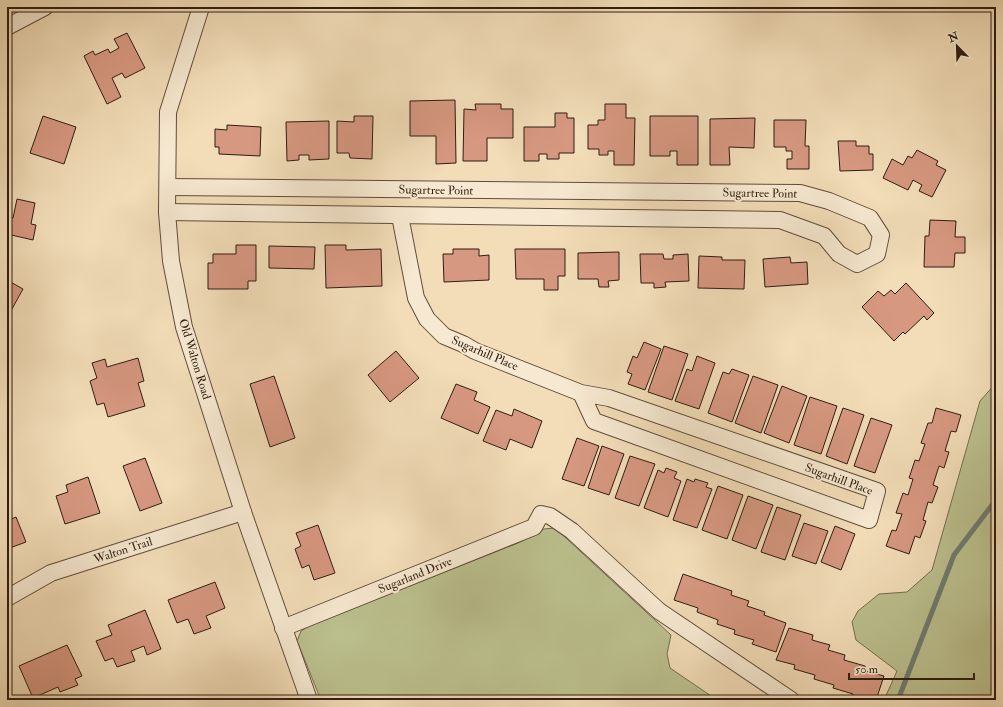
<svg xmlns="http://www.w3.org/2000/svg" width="1003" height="707" font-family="'IM FELL Double Pica',serif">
	<rect width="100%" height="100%" fill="#f2ddb8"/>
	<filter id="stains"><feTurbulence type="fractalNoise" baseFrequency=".005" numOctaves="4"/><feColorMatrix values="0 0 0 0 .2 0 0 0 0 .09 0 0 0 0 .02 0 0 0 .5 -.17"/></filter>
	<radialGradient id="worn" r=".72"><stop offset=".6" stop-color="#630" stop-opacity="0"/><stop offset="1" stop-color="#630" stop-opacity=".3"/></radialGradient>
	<g fill="#bbc08e" stroke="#756e50">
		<polygon points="996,383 996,700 884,700 897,671 856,640 852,622 858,611 879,594 907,592 932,570 980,401"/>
		<polygon points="555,528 671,635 667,654 670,668 717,700 321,700 297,641 301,631 309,626 518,543 544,529"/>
	</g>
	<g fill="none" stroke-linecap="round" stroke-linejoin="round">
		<polyline stroke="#707c72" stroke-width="5" points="898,700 954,555 992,505 996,504"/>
	</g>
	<g fill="#d79881" stroke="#2f1d11">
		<polygon points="127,33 145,68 125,78 122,73 112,78 121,97 107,104 84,56 93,51 95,55 108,49 110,53 119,48 114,39"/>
		<polygon points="455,100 456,163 436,164 436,136 410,136 410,101"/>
		<polygon points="475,104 501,104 501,109 513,109 513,138 487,138 487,161 463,161 464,109 476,110"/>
		<polygon points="605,104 626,104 626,118 635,118 634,165 614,165 614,151 608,151 608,155 599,155 599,149 588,149 588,125 598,125 598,120 605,120"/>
		<polygon points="555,113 567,113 567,118 574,118 574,153 559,153 559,159 547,159 547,154 539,154 539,161 524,161 524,127 555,127"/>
		<polygon points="43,116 76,127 64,164 30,153"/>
		<polygon points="354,116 373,116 372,159 350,158 349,153 337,153 337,121 354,122"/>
		<polygon points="650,116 698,116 698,165 677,165 677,151 670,151 670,156 650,156"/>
		<polygon points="755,118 754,148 729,147 730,165 710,165 710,119"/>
		<polygon points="774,120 806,120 805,146 809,146 809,169 787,169 787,159 792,159 792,151 786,151 786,147 774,147"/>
		<polygon points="329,121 329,159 309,160 309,155 299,155 299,160 287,161 286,122"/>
		<polygon points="227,125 261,127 260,156 219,154 219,147 215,147 215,129 227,130"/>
		<polygon points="838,141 856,141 856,146 869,146 869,154 873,154 873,170 840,171"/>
		<polygon points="917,150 938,161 936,165 946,170 932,197 919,191 922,185 913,180 908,190 883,178 892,159 903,165 908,156 912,158"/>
		<polygon points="17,199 35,203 31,224 36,225 33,240 7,234 10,217 13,218"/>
		<polygon points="930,220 956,221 955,237 965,237 965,253 955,253 954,267 924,267 925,236 929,236"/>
		<polygon points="236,245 256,245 256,281 248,281 248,289 208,289 208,263 213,263 213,254 236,254"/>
		<polygon points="325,245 346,245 346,250 381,249 382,286 326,288"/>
		<polygon points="269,246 315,247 314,269 269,268"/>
		<polygon points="453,249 479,249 479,256 489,255 489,280 444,282 443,254 453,254"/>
		<polygon points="515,249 565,249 565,276 558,276 558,290 544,290 544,279 516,279"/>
		<polygon points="619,252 619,280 608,281 609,287 599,287 598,279 578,279 578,253"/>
		<polygon points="640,254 663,254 664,259 673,259 673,255 688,254 689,281 665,282 666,287 654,288 654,283 641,283"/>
		<polygon points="699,256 722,257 722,260 745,260 744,289 698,288"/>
		<polygon points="790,257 791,263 807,262 808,284 765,287 763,259"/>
		<polygon points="7,280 23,289 7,318"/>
		<polygon points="906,283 934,313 927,320 924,316 905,334 903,332 894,341 862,307 878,291 884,296 891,290 895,294"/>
		<polygon points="644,342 661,349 645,390 628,384 632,374 627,372 633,356 637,358"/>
		<polygon points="664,346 688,354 672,400 648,392"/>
		<polygon points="396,351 419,378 390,402 368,375"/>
		<polygon points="697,356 715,363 699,409 675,401 687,369 692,371"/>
		<polygon points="138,358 144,381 138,383 145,406 108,417 104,403 97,405 90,381 97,378 92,363 105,359 107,367"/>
		<polygon points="732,369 749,375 732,422 708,413 723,372 729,374"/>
		<polygon points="274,376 295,438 270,447 250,384"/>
		<polygon points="753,376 778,385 761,433 735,423"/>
		<polygon points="456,384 477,392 474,400 490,407 478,434 441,418"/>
		<polygon points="782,386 807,396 789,443 764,433"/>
		<polygon points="810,397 837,406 821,454 794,445"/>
		<polygon points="843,408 864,415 847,464 826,456"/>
		<polygon points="936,408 961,415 956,432 951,431 945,451 949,452 944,468 939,466 933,485 938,487 932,503 928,502 923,520 926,521 920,538 915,536 909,554 886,546 892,530 896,531 902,514 896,513 903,493 908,495 913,479 909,478 915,460 919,461 925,444 921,443 928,423 932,423"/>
		<polygon points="514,409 542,421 532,448 510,439 506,450 483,441 496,410 512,416"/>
		<polygon points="871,418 892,425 875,473 854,466"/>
		<polygon points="577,438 599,446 584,486 562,479"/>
		<polygon points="602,446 624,454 609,495 588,488"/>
		<polygon points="630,456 655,464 639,506 615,498"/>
		<polygon points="145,458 162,503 140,511 123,466"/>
		<polygon points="666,468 677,472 674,478 681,481 668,517 644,508 658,470 664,473"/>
		<polygon points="88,477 100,513 65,524 56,496 68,492 66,485"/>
		<polygon points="687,479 694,482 695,479 708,483 706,487 712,489 697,528 673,520"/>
		<polygon points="718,486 743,495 727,539 702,530"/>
		<polygon points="748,496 773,505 756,549 732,540"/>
		<polygon points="777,507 801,515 785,560 761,552"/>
		<polygon points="16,517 26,542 7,549 7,521"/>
		<polygon points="804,523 828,531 816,564 792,556"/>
		<polygon points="318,525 335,573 314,580 309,565 302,568 295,549 301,546 296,533"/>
		<polygon points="835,526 855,534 841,570 821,562"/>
		<polygon points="683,574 732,591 731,595 749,601 747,606 765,612 764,615 786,623 776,652 752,644 754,640 734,634 735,630 717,624 718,620 697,612 698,608 674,600"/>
		<polygon points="215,582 225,608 206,616 211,628 194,634 188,619 177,623 168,600"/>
		<polygon points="145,610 161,649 147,655 144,646 131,651 135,661 117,667 113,658 105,661 96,641 112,635 108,625"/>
		<polygon points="789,628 813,635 812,640 830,645 828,650 845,655 844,660 865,666 865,671 884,676 876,700 856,700 851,699 853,694 833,688 834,685 814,679 815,675 794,669 795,665 776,660"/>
		<polygon points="67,645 82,676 75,679 78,685 60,692 58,687 33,698 19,666"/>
	</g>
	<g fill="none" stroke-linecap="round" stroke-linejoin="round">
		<g stroke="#604d3b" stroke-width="18">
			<g id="minor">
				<polyline points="201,7 168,112 167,212 171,261 184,327 243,512 309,700"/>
				<polyline points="7,27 45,7"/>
				<polyline points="167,212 780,220 824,236 839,254 857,264 877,254 881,235 870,218 829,201 800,193 168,187"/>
				<polyline points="400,216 416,298 427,319 444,336 463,344 475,351 581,393 609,398 877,491 869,520 594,421 581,393"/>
				<polyline points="7,598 51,573 243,512"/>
				<polyline points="283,628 534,527 541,514 550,516 572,531 659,611 791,700"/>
			</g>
		</g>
		<use href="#minor" stroke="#f7e9d1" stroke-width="16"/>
	</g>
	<g text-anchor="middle" stroke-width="4" stroke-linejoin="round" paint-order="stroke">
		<g font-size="12" fill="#2f1d11" stroke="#f7e9d1">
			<text transform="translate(436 190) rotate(1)" y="4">Sugartree Point</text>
			<text transform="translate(760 193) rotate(1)" y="4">Sugartree Point</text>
			<text transform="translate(485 353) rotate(23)" y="4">Sugarhill Place</text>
			<text transform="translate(195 359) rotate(73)" y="4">Old Walton Road</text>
			<text transform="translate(839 479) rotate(20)" y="4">Sugarhill Place</text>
			<text transform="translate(123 550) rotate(-18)" y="4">Walton Trail</text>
			<text transform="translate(415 575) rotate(-22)" y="4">Sugarland Drive</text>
		</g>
	</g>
	<rect width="1003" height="707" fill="none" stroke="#f2ddb8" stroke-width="24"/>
	<rect x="8" y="8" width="987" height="691" fill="none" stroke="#2f1d11" stroke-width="2"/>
	<rect x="12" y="12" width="979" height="683" fill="none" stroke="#2f1d11"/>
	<g transform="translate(957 46) rotate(337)" stroke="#f7e9d1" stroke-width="3" paint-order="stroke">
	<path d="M0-3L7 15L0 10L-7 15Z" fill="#2f1d11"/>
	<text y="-6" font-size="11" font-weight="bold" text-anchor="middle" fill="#2f1d11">N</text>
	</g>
	<path d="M849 673v6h125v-6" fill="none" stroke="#2f1d11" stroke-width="2"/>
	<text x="855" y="673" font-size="12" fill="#2f1d11" stroke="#f7e9d1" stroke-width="3" paint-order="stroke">50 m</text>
	<rect width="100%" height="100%" filter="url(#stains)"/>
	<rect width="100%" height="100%" fill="url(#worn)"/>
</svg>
